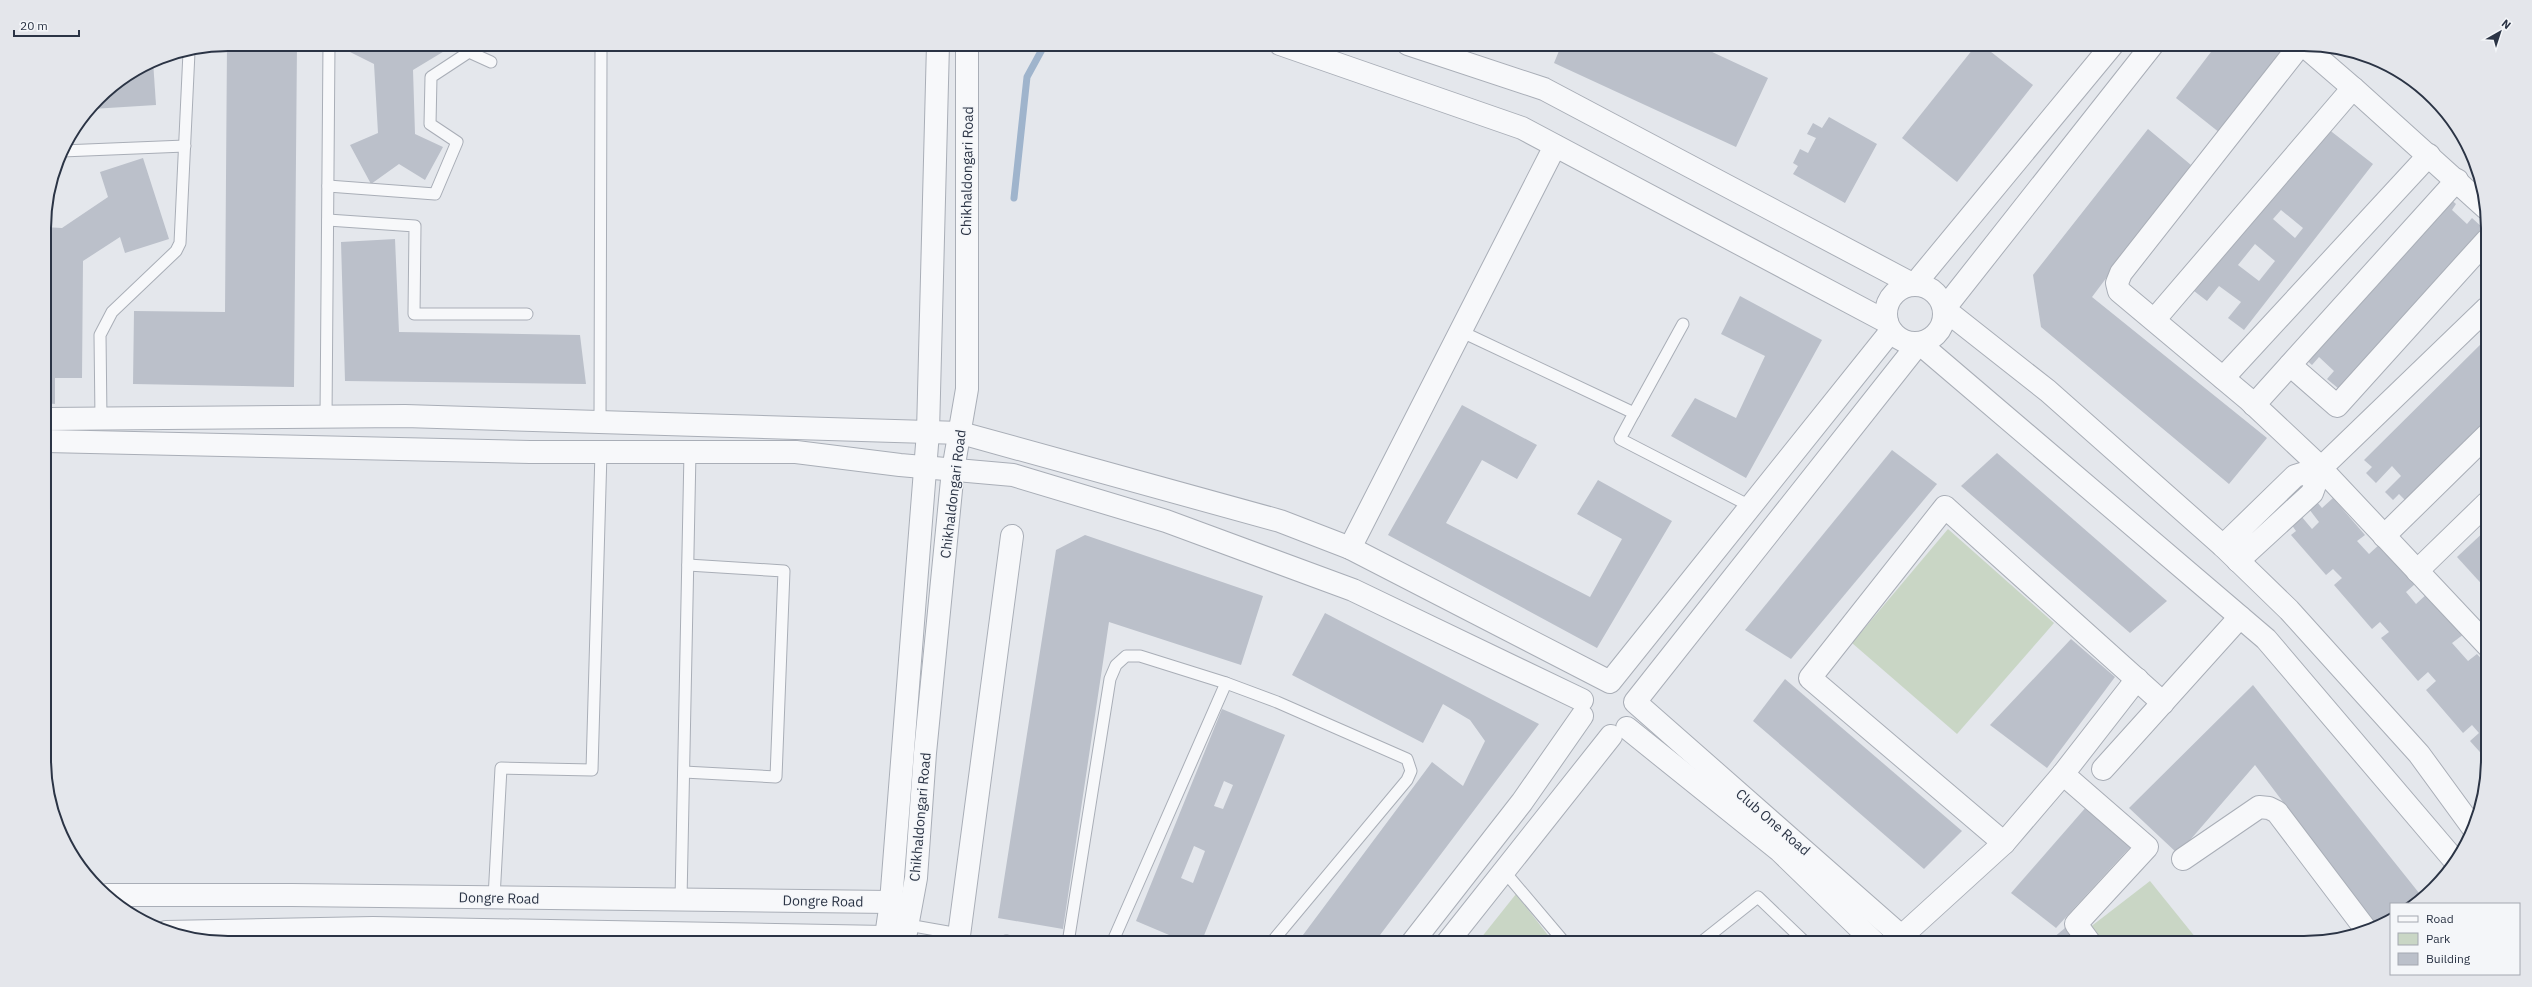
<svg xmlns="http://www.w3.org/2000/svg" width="2532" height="987" font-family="'IBM Plex Sans',sans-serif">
	<rect width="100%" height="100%" fill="#e4e7ec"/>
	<g fill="#c9d6c5">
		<polygon points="1948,529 2054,623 1957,734 1852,643"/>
		<polygon points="2150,881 2200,943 2100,943 2089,928"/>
		<polygon points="1516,894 1554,943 1477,943"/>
	</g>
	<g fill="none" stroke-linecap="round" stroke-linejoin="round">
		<polyline stroke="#9fb4cc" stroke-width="7" points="1014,198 1027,77 1045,44"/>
	</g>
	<g fill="#bbc0ca" fill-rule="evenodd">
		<polygon points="227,44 297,44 294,387 133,384 134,311 225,312"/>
		<polygon points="351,44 456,44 413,70 415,134 443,147 425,180 399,164 371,184 350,145 378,133 374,64 348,51"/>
		<polygon points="489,44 503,44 497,52"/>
		<polygon points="1579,44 1695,44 1768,78 1736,147 1554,63 1561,46 1575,52"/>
		<polygon points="1977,44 1981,44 2033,85 1957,182 1902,138"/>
		<polygon points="2217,44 2290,44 2220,133 2176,98"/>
		<polygon points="153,61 156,105 92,109 107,90"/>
		<polygon points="1829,117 1877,144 1845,203 1793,174 1798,166 1793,163 1800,149 1808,153 1816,138 1807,134 1813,123 1822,128"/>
		<path d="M2323,125L2373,164L2244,330L2228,318L2241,302L2219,286L2207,301L2194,291ZM2281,210L2303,228L2295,238L2273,219ZM2255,244L2275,261L2259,281L2238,265Z"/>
		<polygon points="2148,129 2191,165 2092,297 2267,438 2229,484 2041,327 2033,275"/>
		<polygon points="143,158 169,239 125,253 120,237 83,261 82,378 55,378 55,404 45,403 44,227 62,228 108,197 100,172"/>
		<polygon points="2447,196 2456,204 2452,210 2467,224 2472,218 2483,228 2339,389 2327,379 2334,371 2319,357 2312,365 2303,357"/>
		<polygon points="395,239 399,332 580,335 586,384 345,381 341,242"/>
		<polygon points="1740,296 1822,340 1746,478 1671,436 1695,398 1736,418 1765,356 1721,334"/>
		<polygon points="2487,338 2487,421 2406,501 2399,494 2393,500 2385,492 2401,476 2392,466 2376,483 2366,473 2372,467 2364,460"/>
		<polygon points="1462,405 1537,445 1517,479 1482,460 1446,523 1590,597 1622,539 1577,514 1598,480 1672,521 1597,648 1388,535"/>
		<polygon points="1892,450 1937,484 1791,659 1745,630"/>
		<polygon points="1997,453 2167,601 2130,633 1961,486"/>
		<polygon points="2333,498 2365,535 2357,541 2369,554 2380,544 2415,584 2406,592 2416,604 2428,593 2464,634 2452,643 2468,661 2477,654 2488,666 2488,761 2470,741 2479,733 2472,725 2463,733 2426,690 2436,681 2428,672 2418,681 2381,638 2389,632 2380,622 2372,629 2334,585 2342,578 2333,569 2326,575 2291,535 2296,531 2291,524 2301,516 2312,529 2319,522 2309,509 2317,502 2322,508"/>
		<polygon points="2487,529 2488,591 2457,557"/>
		<polygon points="1085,535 1263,596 1241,665 1109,622 1063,929 998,918 1056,550"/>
		<polygon points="1325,613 1539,724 1374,943 1297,943 1432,762 1463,786 1485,741 1470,720 1443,704 1423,743 1292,675"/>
		<polygon points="2071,639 2115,677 2047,768 1990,725"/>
		<polygon points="1785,679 1962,831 1924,869 1753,721"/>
		<polygon points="2253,685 2423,898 2417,904 2391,904 2391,918 2377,926 2255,765 2178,854 2129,808"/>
		<path d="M1222,709L1285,735L1201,943H1188L1136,921ZM1224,781L1233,785L1223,809L1214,806ZM1194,846L1205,851L1193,883L1181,878Z"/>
		<polygon points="2087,806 2134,843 2056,928 2011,893"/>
		<polygon points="2065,928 2076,943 2047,943"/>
	</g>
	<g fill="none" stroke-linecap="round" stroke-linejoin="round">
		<g stroke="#a9aeb7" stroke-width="13">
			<g id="service">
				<polyline points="62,151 185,146"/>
				<polyline points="328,186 435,194 457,142 430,124 431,77 469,52 491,62"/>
				<polyline points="328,220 415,226 414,314 527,314"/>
				<polyline points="1460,331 1634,413 1620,439 1750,506"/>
				<polyline points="1634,413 1683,324"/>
				<polyline points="326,417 329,44"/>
				<polyline points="101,419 100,335 112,312 176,251 180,243 189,52"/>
				<polyline points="600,422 601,51"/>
				<polyline points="684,772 776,777 784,571 688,565"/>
				<polyline points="1504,871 1565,943"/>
				<polyline points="494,898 501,768 592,770 601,452"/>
				<polyline points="681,900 690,452"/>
				<polyline points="908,925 959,934"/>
				<polyline points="1006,941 1017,943"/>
				<polyline points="419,943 419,929"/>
				<polyline points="1068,943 1110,679 1116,665 1126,656 1140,656 1226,683 1277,702 1407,759 1411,771 1407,780 1271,943"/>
				<polyline points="1112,943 1226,683"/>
				<polyline points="1700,943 1758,897 1806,943"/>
			</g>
		</g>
		<g stroke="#a9aeb7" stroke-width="24">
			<g id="minor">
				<polyline points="2301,44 2121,273 2117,283 2119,291 2248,399 2314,461 2488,646"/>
				<polyline points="2302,44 2353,88"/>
				<polyline points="2155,319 2353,88 2486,208"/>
				<polyline points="2290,365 2457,180"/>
				<polyline points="2223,378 2429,155"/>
				<polyline points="2254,405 2290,365 2337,406 2486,241"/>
				<polyline points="2321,468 2487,308"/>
				<polyline points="2384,536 2487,435"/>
				<polyline points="2223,546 2295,476 2321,468 2312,493 2238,561"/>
				<polyline points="1350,548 1555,146"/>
				<polyline points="2417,571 2487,503"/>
				<polyline points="2103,769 2240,617"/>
				<polyline points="2063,774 2147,847 2076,924 2090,943"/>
				<polyline points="2004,843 1810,678 1945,507 2163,703"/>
				<polyline points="2183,859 2259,807 2269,808 2277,812 2367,931"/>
				<polyline points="1903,935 2004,843 2063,774 2137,679"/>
				<polyline points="958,943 1012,536"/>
			</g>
		</g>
		<g stroke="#a9aeb7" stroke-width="24">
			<g id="tertiary">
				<polyline points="1280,44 1522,128 1887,322"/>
				<polyline points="1408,44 1544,89 1914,285 2113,44"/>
				<polyline points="2153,44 1944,309 2048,391 2223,546 2289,610 2419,754 2473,828"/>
				<circle cx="1915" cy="314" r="29"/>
				<polyline points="45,419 405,416 961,433 1280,521 1350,548 1610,682 1891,331"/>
				<polyline points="46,441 530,452 796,452 900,465 1013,475 1166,521 1353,590 1582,700"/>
				<polyline points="1627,728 1780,851 1875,943"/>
				<polyline points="107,895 292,895 891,902"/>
				<polyline points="166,932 373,928 886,937"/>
				<polyline points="885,943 891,902 928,432 938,44"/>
				<polyline points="904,943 916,878 925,753 953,470 967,389 967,44"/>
				<polyline points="1412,943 1522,802 1582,716"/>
				<polyline points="1447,943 1611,736"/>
				<polyline points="1909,943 1635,702 1919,343 2266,639 2455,861"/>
			</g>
		</g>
		<use href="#service" stroke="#f7f8fa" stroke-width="11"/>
		<use href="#minor" stroke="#f7f8fa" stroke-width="22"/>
		<use href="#tertiary" stroke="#f7f8fa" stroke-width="22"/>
	</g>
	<g text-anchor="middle" stroke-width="3" stroke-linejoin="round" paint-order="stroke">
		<g font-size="14" fill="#2b3445" stroke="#f4f6f9">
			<text transform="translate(967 171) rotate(-89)" y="5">Chikhaldongari Road</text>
			<text transform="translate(953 494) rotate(-83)" y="5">Chikhaldongari Road</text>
			<text transform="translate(920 817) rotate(-85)" y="5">Chikhaldongari Road</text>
			<text transform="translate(1773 822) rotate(41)" y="5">Club One Road</text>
			<text transform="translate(499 898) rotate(1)" y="5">Dongre Road</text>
			<text transform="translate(823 901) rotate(1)" y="5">Dongre Road</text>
		</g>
	</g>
	<path d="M0 0H2532V987H0ZM228 51H2304A177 177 0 0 1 2481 228V759A177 177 0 0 1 2304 936H228A177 177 0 0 1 51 759V228A177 177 0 0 1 228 51Z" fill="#e4e6eb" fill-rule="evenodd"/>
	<path fill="none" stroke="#2b3445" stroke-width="2" d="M228 51H2304A177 177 0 0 1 2481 228V759A177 177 0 0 1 2304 936H228A177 177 0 0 1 51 759V228A177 177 0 0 1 228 51Z"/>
	<rect x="2390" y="903" width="130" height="72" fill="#f4f6f9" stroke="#a4a8b1"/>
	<rect x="2398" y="916" width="20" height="6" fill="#f7f8fa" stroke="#a4a8b1"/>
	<text x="2426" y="923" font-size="12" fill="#2b3445">Road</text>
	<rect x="2398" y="933" width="20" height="12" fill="#c9d6c5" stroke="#a4a8b1"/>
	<text x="2426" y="943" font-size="12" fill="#2b3445">Park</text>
	<rect x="2398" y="953" width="20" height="12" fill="#bbc0ca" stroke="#a4a8b1"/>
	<text x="2426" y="963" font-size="12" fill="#2b3445">Building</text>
	<g transform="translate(2500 32) rotate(39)" stroke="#f4f6f9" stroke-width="3" paint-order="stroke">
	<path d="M0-3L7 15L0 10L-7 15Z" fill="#2b3445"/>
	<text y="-6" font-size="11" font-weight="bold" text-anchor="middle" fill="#2b3445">N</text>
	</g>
	<path d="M14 30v6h65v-6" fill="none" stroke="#2b3445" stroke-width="2"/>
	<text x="20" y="30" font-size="12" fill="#2b3445" stroke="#f4f6f9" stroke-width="3" paint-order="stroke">20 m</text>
</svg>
